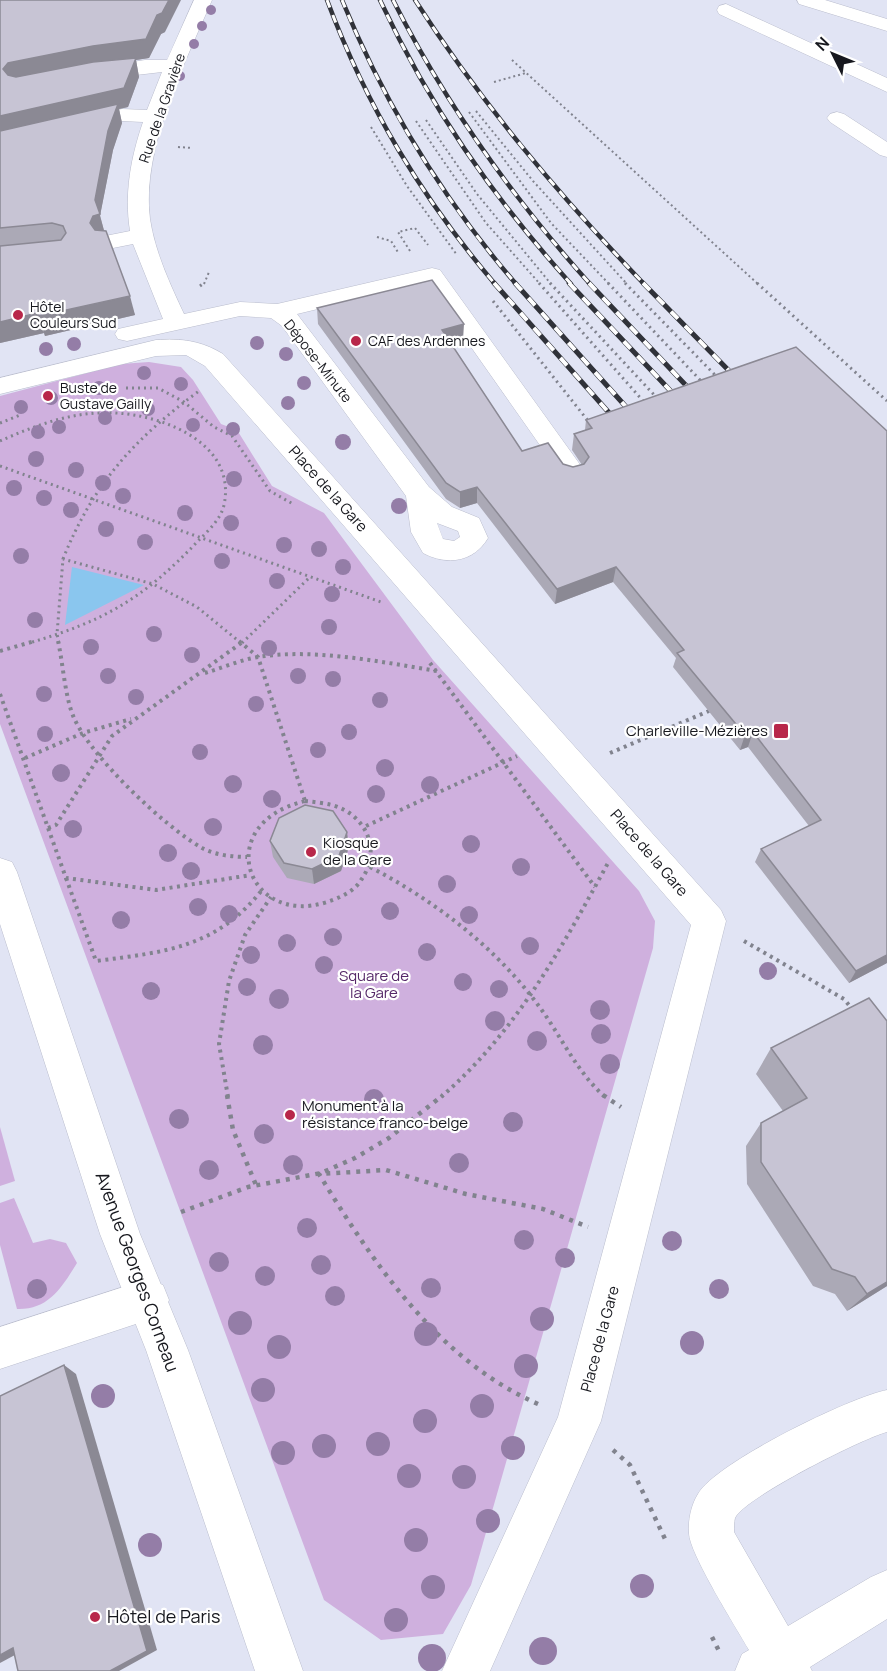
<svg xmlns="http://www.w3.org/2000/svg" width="887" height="1671" font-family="Manrope,sans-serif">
	<rect width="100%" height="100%" fill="#e1e4f4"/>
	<g fill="#cfb0de">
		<polygon points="149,362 181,367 193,380 221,424 237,430 272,486 324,513 433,660 639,891 655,921 653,948 471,1585 443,1634 381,1640 324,1600 0,724 0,396 121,364"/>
		<polygon points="0,1127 15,1181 0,1186"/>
		<path d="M14,1198L33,1243L50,1239L66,1243L77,1263C62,1287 49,1310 17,1309L0,1245V1203Z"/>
	</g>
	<polygon fill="#8ac6ee" points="72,567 144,585 65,625"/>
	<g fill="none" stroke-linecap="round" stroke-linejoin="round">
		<g stroke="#babdcd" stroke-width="1">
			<g id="minor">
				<path d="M194,0H212C185,63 141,149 150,219C155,252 170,284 184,314L240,302L277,304L432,268L440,270L581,466L585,472L581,478L572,481L563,478L426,283L297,314L429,487L452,507L479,518L488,538C474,562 447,566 423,553L411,532L406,496L282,326L271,318L240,316L127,341L118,339L115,334L118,329L163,319L133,244L108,249L100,247L97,242L100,237L130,231C124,193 131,157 143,122L122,121L0,149V137L122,109L147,110L162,72L93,80L86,78L83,74L86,70L93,68L145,60H167ZM437,523L458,531L460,537L454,541L443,539Z"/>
				<polygon points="797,0 825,0 887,19 887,31 799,4"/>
				<polygon points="726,4 887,78 887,92 719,14 717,10 719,6"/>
				<polygon points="837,112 844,114 887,142 887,157 880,155 830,122 827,118 830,114"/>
				<path d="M156,340C181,338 202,341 223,354L721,910L726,921L601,1421L490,1671H442L558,1417L691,925L205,366L186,355L156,356L0,394V378Z"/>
				<polygon points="148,1279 163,1285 169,1300 163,1315 0,1369 0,1327"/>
				<path d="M887,1390V1432C863,1438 744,1498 735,1518C734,1522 734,1528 734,1532L788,1626L871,1577L887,1570V1619L810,1667L812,1671H735L742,1654L749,1650C737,1629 689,1553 689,1533C688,1521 691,1505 698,1494C715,1463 850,1397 887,1390Z"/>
			</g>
		</g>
		<g stroke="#babdcd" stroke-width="1">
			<polygon id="major" points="0,858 12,862 17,872 140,1234 188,1350 303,1671 255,1671 146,1350 100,1234 0,924"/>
		</g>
		<g stroke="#81838e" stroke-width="2" stroke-dasharray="2 3" stroke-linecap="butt">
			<polyline points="512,60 758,284"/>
			<polyline points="494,82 526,73"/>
			<polyline points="476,111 533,181 627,284"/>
			<polyline points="469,112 551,223 609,284"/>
			<polyline points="426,120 477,194 551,284"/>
			<polyline points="416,121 486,223 540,284"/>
			<polyline points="371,127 407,186 457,255"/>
			<polyline points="178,147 192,148"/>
			<polyline points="377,237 391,241 399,254"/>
			<polyline points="410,251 398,232 415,228 428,245"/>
			<polyline points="204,284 209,272"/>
		</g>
		<g stroke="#81838e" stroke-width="3" stroke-dasharray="2 4" stroke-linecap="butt">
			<polyline points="539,283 644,402"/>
			<polyline points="550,283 657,398"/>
			<polyline points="608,283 702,382"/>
			<polyline points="625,283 717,377"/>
			<polyline points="757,283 887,401"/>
			<polyline points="200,286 204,283"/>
			<polyline points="493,301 589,422"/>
			<polyline points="126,388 158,388 184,402 214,427 232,436 270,491 293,504"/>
			<polyline points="0,423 20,415"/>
			<path d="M0,441C32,427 65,414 100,413C152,410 238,439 224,505C221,519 208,531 198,541C144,598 105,621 29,643"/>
			<polyline points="0,466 381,602"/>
			<path d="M63,559C93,484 134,439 199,391"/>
			<polyline points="59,643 57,634 63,559 153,584 197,607 241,643"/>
			<polyline points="242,643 310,577"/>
		</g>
		<g stroke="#81838e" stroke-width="4" stroke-dasharray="3 4.5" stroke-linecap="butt">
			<path d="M58,641C63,663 65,698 74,718C91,757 165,827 202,848C215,855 233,857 247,857"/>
			<polyline points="239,641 258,657 305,801"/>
			<polyline points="0,651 35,641"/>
			<polyline points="430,663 595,887"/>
			<path d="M205,673C222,668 240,660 258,657C315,648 381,662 437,671"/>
			<polyline points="0,694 66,878 156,890 251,875"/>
			<polyline points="610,753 709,711"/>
			<polyline points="25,758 83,733 131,719"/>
			<path d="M305,801C314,802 324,803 332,805C367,815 382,851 361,880C354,892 339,898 327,902C247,928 210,824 305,801Z"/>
			<polyline points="366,826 517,756"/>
			<polyline points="48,828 56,825 112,736 244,641"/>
			<path d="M370,867C435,901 497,948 541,1009C562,1038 577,1072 605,1097"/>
			<path d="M66,878L96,961C165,952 216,948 262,890"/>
			<polyline points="744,941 844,999 853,1010"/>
			<polyline points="228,1097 219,1044 229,981 245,935 271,897"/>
			<path d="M441,1097C516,1032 561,949 608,863"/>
		</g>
		<g stroke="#81838e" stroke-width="4.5" stroke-dasharray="4 6" stroke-linecap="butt">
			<polyline points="227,1095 233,1130 256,1185"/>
			<polyline points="603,1095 621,1107"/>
			<polyline points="181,1212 248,1187 321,1173 355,1158 389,1138 443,1095"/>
			<path d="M538,1404C438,1360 374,1264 319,1174L386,1170L466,1194L543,1209L588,1227"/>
			<polyline points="613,1450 630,1465 666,1541"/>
			<polyline points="712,1637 719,1651"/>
		</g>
		<use href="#minor" fill="#fff" fill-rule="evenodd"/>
		<use href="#major" fill="#fff" fill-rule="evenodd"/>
		<g stroke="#303239" stroke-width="4.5">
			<g id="rail-far1">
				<path d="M327,0C367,107 421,197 495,284"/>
				<path d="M342,0C385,105 442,198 516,284"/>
				<path d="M380,0C430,107 492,196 571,284"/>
				<path d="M393,0C446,105 512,197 590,284"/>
				<path d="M415,0C482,104 559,195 644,284"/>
			</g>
		</g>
		<g stroke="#303239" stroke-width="5">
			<g id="rail">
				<polyline points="494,283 619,424"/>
				<polyline points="515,283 636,418"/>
				<polyline points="569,283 681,402"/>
				<polyline points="589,283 696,396"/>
				<polyline points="643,283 739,381"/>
			</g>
		</g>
		<use href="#rail-far1" stroke="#fff" stroke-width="3" stroke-dasharray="8" stroke-linecap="butt"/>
		<use href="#rail" stroke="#fff" stroke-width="4" stroke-dasharray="10" stroke-linecap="butt"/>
	</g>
	<g fill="#947da7">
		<circle cx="211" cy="10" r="5"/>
		<circle cx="202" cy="26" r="5"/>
		<circle cx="194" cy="44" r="5"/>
		<circle cx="180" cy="76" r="5"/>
		<circle cx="257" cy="343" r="7"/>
		<circle cx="74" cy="344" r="7"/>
		<circle cx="46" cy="349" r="7"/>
		<circle cx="286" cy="354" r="7"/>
		<circle cx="144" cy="373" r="7"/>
		<circle cx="304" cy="383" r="7"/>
		<circle cx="181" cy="384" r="7"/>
		<circle cx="99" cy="388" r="7"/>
		<circle cx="51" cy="398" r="7"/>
		<circle cx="288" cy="403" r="7"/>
		<circle cx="21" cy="407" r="7"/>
		<circle cx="148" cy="409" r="7"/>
		<circle cx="105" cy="418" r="7"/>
		<circle cx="193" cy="425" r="7"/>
		<circle cx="59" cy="427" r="7"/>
		<circle cx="233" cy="429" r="7"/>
		<circle cx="38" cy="432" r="7"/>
		<circle cx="343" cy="442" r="8"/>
		<circle cx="36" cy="459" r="8"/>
		<circle cx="76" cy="470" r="8"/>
		<circle cx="234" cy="479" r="8"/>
		<circle cx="103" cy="483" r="8"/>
		<circle cx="14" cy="488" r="8"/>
		<circle cx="123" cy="496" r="8"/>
		<circle cx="44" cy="498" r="8"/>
		<circle cx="399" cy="506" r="8"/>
		<circle cx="71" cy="510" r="8"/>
		<circle cx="185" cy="513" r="8"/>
		<circle cx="231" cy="523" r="8"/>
		<circle cx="106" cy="529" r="8"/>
		<circle cx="145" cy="542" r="8"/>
		<circle cx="284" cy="545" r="8"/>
		<circle cx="319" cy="549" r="8"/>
		<circle cx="21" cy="556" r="8"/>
		<circle cx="222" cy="561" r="8"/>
		<circle cx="343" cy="567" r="8"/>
		<circle cx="277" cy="581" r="8"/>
		<circle cx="332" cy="594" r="8"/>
		<circle cx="35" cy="620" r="8"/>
		<circle cx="329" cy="627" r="8"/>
		<circle cx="154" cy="634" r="8"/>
		<circle cx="91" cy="647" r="8"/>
		<circle cx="269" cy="648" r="8"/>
		<circle cx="192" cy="655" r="8"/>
		<circle cx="108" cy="676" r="8"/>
		<circle cx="298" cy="676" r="8"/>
		<circle cx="333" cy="679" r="8"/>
		<circle cx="44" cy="694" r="8"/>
		<circle cx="136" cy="697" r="8"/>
		<circle cx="380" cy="700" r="8"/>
		<circle cx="256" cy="704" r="8"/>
		<circle cx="349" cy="732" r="8"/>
		<circle cx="45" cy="734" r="8"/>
		<circle cx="318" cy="750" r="8"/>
		<circle cx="200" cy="752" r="8"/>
		<circle cx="385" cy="768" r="9"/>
		<circle cx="61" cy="773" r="9"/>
		<circle cx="233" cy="784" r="9"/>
		<circle cx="430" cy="785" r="9"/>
		<circle cx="376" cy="794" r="9"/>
		<circle cx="272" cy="799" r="9"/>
		<circle cx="213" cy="827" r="9"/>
		<circle cx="73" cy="829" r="9"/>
		<circle cx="471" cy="844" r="9"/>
		<circle cx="168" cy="853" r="9"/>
		<circle cx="521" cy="867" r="9"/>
		<circle cx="191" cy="871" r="9"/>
		<circle cx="447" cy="884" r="9"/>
		<circle cx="198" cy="907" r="9"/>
		<circle cx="390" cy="911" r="9"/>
		<circle cx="229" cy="914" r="9"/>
		<circle cx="469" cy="915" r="9"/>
		<circle cx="121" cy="920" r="9"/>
		<circle cx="333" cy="937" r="9"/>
		<circle cx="287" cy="943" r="9"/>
		<circle cx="530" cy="946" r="9"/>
		<circle cx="427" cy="952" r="9"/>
		<circle cx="251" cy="955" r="9"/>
		<circle cx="324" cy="965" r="9"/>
		<circle cx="768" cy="971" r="9"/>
		<circle cx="463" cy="982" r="9"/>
		<circle cx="247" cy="987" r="9"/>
		<circle cx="499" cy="989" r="9"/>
		<circle cx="151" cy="991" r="9"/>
		<circle cx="279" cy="999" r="10"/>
		<circle cx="600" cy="1010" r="10"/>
		<circle cx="495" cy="1021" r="10"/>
		<circle cx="601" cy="1034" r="10"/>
		<circle cx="537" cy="1041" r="10"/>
		<circle cx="263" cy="1045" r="10"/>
		<circle cx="610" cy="1064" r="10"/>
		<circle cx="374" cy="1099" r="10"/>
		<circle cx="179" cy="1119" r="10"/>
		<circle cx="513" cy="1122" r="10"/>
		<circle cx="264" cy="1134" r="10"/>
		<circle cx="459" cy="1163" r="10"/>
		<circle cx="293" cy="1165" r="10"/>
		<circle cx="209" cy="1170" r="10"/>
		<circle cx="307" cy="1228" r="10"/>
		<circle cx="524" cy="1240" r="10"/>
		<circle cx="672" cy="1241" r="10"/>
		<circle cx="565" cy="1258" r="10"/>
		<circle cx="219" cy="1262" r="10"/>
		<circle cx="321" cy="1265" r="10"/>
		<circle cx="265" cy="1276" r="10"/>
		<circle cx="431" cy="1288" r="10"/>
		<circle cx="37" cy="1289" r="10"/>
		<circle cx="719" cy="1289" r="10"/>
		<circle cx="335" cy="1296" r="10"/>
		<circle cx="542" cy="1319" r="12"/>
		<circle cx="240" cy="1323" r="12"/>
		<circle cx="426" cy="1334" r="12"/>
		<circle cx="692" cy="1343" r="12"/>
		<circle cx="279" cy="1347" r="12"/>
		<circle cx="526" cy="1366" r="12"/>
		<circle cx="263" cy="1390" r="12"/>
		<circle cx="103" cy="1396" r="12"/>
		<circle cx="482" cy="1406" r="12"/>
		<circle cx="425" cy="1421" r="12"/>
		<circle cx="378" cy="1444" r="12"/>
		<circle cx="324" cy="1446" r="12"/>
		<circle cx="513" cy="1448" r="12"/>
		<circle cx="283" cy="1453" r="12"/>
		<circle cx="409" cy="1476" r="12"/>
		<circle cx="464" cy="1477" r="12"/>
		<circle cx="488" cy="1521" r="12"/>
		<circle cx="416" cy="1540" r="12"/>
		<circle cx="150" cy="1545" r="12"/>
		<circle cx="642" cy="1586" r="12"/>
		<circle cx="433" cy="1587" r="12"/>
		<circle cx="396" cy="1620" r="12"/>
		<circle cx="543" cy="1651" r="14"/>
		<circle cx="432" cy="1658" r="14"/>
	</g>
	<g fill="#aba9b6">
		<polygon points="0,0 165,32 161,34 149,58 136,60 139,77 128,107 119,109 122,123 113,150 100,215 104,231 135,315 45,336 44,333 0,343"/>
		<polygon points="317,308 463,340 451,343 522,451 573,467 582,465 572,450 574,434 585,430 586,420 796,347 887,963 849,983 755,862 761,849 809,826 748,747 740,750 673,667 676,658 613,582 555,604 477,503 460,508 446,499 318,324"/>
		<polygon points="270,841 349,847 341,871 314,884 287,878 273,857"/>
		<polygon points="869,998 887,1286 847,1311 835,1294 813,1286 747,1184 746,1146 761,1123 783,1111 756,1074 771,1048"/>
	</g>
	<g fill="#8b8994">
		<polygon points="169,0 181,0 165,32 161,34 149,58 136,60 139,77 128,107 119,109 122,123 113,150 100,216 105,234 98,236 0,136 0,116 14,82 3,69 8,63 157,15"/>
		<polygon points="130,296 135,315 45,336 39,316"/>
		<polygon points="37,313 44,333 0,343 0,322"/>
		<polygon points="464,324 463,340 442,346 442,330"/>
		<polygon points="477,487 477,503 460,508 460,492"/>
		<polygon points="616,567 613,582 555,604 557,589"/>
		<polygon points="753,732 748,747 740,750 745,735"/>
		<polygon points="347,832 349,847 341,871 314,884 312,869"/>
		<polygon points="887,955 887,963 849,983 856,971"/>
		<polygon points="887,1282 887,1286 847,1311 867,1294"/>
		<polygon points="64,1365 76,1374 157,1650 119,1671 110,1671"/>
		<polygon points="13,1648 28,1648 0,1663 0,1655"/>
	</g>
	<g fill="#c7c4d4" stroke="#8b8994" stroke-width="1.5">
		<polygon points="0,0 169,0 162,13 157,15 146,39 93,46 8,63 3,69 8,75 16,77 93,62 136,58 124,88 0,116"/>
		<polygon points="118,104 108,131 95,200 100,214 93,216 90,223 95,230 106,231 130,296 39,316 37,313 0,322 0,246 61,240 66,233 63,226 52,223 0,228 0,131"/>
		<polygon points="432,280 464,324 442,330 522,451 548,443 563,464 573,467 584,464 589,457 574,434 592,428 586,420 796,347 887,431 887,955 856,971 761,849 821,820 753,732 745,735 677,653 684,650 616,567 557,589 477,487 460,492 446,483 317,308"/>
		<polygon points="305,805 333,811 347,832 339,856 312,869 284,863 270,841 279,818"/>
		<polygon points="869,998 887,1021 887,1282 867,1294 855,1277 832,1269 761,1162 761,1123 807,1098 771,1048"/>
		<polygon points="64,1365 147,1651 110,1671 18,1671 13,1648 0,1655 0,1396"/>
	</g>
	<g fill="#b8274a" stroke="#fff" stroke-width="2">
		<circle cx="18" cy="315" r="6"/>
		<circle cx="356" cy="341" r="6"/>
		<circle cx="48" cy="396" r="6"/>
		<rect x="773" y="723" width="16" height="16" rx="3"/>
		<circle cx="311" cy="852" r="6"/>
		<circle cx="290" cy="1115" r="6"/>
		<circle cx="95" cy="1617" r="6"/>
	</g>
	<g text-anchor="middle" stroke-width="4.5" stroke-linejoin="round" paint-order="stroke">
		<g font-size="14" fill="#17181e" stroke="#fff">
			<text transform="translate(162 108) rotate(-71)" y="5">Rue de la Gravière</text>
			<text transform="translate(318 361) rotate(52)" y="5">Dépose-Minute</text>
		</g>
		<g font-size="14" fill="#17181e" stroke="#fff" text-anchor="start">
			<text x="30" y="312">Hôtel<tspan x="30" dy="16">Couleurs Sud</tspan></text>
			<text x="368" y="346">CAF des Ardennes</text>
			<text x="60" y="393">Buste de<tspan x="60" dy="16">Gustave Gailly</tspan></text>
		</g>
		<g font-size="15" fill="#17181e" stroke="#fff">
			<text transform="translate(328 489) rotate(48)" y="5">Place de la Gare</text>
			<text transform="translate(649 853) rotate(49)" y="5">Place de la Gare</text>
			<text transform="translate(600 1339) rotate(-75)" y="5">Place de la Gare</text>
		</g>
		<g font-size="15" fill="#17181e" stroke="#fff" text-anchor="start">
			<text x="768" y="736" text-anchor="end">Charleville-Mézières</text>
			<text x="323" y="848">Kiosque<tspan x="323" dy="17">de la Gare</tspan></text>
			<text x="302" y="1111">Monument à la<tspan x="302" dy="17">résistance franco-belge</tspan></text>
		</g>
		<g font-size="15" fill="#552868" stroke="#fff">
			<text x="374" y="981">Square de<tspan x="374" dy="17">la Gare</tspan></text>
		</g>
		<g font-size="18" fill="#17181e" stroke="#fff">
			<text transform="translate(137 1272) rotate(70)" y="6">Avenue Georges Corneau</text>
		</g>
		<g font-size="18" fill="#17181e" stroke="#fff" text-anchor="start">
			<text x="107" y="1623">Hôtel de Paris</text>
		</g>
	</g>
	<g transform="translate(833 54) rotate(313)" stroke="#ffffff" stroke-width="4.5" paint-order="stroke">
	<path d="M0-4.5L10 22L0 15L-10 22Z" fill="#17181e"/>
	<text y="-9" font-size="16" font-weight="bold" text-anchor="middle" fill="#17181e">N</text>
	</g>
</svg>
